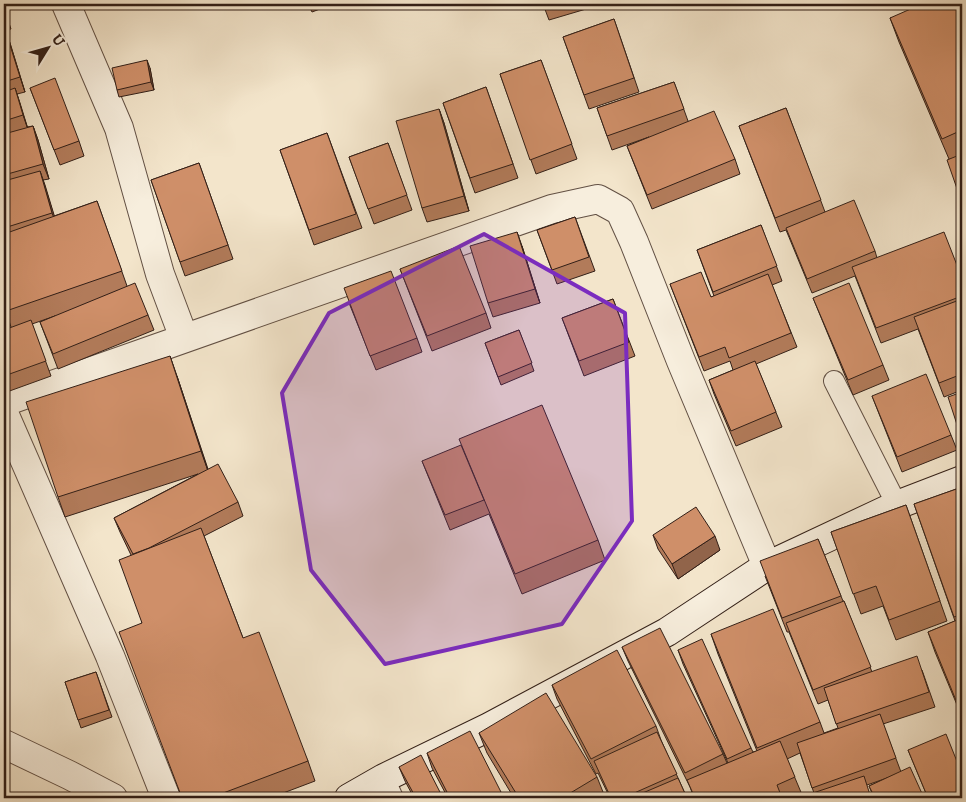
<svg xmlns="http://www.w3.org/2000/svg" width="966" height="802" font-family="'IM FELL DW Pica',serif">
	<rect width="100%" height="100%" fill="#f3e5cb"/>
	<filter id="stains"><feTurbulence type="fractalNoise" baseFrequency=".004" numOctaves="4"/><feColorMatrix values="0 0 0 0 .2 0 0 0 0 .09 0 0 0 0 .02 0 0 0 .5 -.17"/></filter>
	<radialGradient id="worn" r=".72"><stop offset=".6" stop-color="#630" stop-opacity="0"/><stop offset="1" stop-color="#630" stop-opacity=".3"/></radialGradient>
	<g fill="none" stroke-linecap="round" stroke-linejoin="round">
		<g stroke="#625044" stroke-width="22">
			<g id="lane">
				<polyline points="834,381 897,505"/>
				<polyline points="384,778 393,798"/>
			</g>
		</g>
		<g stroke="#625044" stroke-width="30">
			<g id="street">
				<polyline points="66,4 119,128 160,274 184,338"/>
				<polyline points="4,402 552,209 598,199 620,211 634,242 681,361 767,566"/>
				<polyline points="4,413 110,656 166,798"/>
				<polyline points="4,744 69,775 113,798"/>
			</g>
		</g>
		<g stroke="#321f17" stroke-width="30">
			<polyline id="secondary" points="349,798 384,778 489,727 667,632 767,566 897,505 962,480"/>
		</g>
		<use href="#lane" stroke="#f7eedd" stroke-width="20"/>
		<use href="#street" stroke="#f7eedd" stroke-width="28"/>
		<use href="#secondary" stroke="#f7eedd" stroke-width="28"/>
	</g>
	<g fill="#b27b5a" stroke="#321f17">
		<polygon points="308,4 333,4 312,12"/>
		<polygon points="543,4 603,4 549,20"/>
		<polygon points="962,4 962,203 949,159 899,42 890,18"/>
		<polygon points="4,8 11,29 6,30 25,92 17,94 27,127 33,126 38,140 49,179 43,180 54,216 97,201 127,286 148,315 154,330 58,369 40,322 55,316 32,324 51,376 4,393 4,330 11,327 4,305"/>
		<polygon points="614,19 639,92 589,109 563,37"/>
		<polygon points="541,60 577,159 536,174 500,74"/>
		<polygon points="150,68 154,90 119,97 117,90"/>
		<polygon points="674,82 688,121 735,159 740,174 652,209 627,146 649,137 612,150 597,108"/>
		<polygon points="486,87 518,178 475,193 443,103"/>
		<polygon points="30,88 79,141 84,156 60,165"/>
		<polygon points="786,108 825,212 875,251 877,258 962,278 962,390 944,397 918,329 881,343 855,276 812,293 786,230 780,232 739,126"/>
		<polygon points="439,109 444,123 469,211 427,222 422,208"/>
		<polygon points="327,133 362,228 314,245 280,150"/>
		<polygon points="388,143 412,210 374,224 349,157"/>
		<polygon points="199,163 233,259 185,276 151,180"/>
		<polygon points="575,217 595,271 557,284 537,230"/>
		<polygon points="761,225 782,281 772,285 797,347 756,364 782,427 736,446 714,394 709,380 733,370 730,361 704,371 670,284 711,297 714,296 697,250"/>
		<polygon points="522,246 540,303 493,317 488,303"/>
		<polygon points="400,269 486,313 491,328 432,351"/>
		<polygon points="813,298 883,365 889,380 853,395"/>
		<polygon points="613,299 635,356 584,376 562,318"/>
		<polygon points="349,303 417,338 422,352 376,370"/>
		<polygon points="519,330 534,371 501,385 485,343"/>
		<polygon points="177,376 208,469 238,502 243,516 204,536 243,638 308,761 315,781 270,798 181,798 142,623 131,555 120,532 114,518 198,474 65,517 58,497"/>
		<polygon points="872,396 951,435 957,450 902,472"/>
		<polygon points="422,461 598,540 605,560 522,594 489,514 450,530"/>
		<polygon points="962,487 962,717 935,652 928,632 955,621 914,504"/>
		<polygon points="4,500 8,512 4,514"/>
		<polygon points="906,505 947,621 896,640 883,606 861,614 831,532"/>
		<polygon points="653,535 720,550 678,579 658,549"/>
		<polygon points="818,539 843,601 844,601 872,672 922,670 935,707 883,724 901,772 924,798 874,798 869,786 887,778 867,785 814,793 800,753 787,759 803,797 801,798 694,798 690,787 628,661 622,647 723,754 727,763 728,763 683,664 678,650 751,748 753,752 757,751 718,654 711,634 820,722 824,733 838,728 828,700 818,704 789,632 787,632 765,576"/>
		<polygon points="4,577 8,590 4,591"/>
		<polygon points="96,672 112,717 81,728 65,682"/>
		<polygon points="552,685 656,726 661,740 687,798 610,798 598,773 596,774 557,699"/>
		<polygon points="479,733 597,777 605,797 603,798 514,798 487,753"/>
		<polygon points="908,750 962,798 928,798"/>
		<polygon points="427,753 501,792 503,798 448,798 432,768"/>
		<polygon points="399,767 443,798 414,798 405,781"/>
	</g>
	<g fill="#91644a" stroke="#321f17">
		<polygon points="4,26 9,40 25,92 20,77"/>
		<polygon points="147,60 150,68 154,90 151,82"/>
		<polygon points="15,88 20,103 28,129 23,115"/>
		<polygon points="439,109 444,123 469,211 464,196"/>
		<polygon points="33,126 38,140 49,179 43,164"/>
		<polygon points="40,171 45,185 58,228 52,213"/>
		<polygon points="517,232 522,246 540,303 535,289"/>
		<polygon points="170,356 177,376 208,471 201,451"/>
		<polygon points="715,536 720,550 678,579 672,564"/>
	</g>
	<g fill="#cf8f69" stroke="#321f17">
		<polygon points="922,4 962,4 962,130 942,139 890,18"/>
		<polygon points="614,19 634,78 584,95 563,37"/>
		<polygon points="4,26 20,77 4,82"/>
		<polygon points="147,60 151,82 117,90 112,68"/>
		<polygon points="541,60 572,144 530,160 500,74"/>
		<polygon points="55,78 79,141 54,150 30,88"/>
		<polygon points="674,82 684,109 607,136 597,108"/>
		<polygon points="486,87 513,164 470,178 443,103"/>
		<polygon points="15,88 23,115 4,121 4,92"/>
		<polygon points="786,108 821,200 775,218 739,126"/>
		<polygon points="439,109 464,196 422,208 396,121"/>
		<polygon points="714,111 735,159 647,195 627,146"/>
		<polygon points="33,126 43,164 4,175 4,134"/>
		<polygon points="327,133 356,214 309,230 280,150"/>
		<polygon points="388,143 407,195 368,209 349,157"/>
		<polygon points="962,154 962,203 947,160"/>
		<polygon points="199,163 228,245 180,262 151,180"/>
		<polygon points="40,171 52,213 4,228 4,181"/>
		<polygon points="854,200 875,251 807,279 786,228"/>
		<polygon points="97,201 122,271 6,311 4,305 4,234"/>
		<polygon points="575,217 589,257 552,270 537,230"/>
		<polygon points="761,225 777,266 713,292 697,250"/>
		<polygon points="517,232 535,289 488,303 470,246"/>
		<polygon points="944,232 962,278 962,296 876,328 852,267"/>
		<polygon points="459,246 486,313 427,336 400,269"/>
		<polygon points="391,271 417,338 370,356 344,288"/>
		<polygon points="701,272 711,297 768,274 791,333 729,358 725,347 699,357 670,284"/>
		<polygon points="135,283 148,315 53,354 40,322"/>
		<polygon points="849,283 883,365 848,380 813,298"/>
		<polygon points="613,299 629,342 579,361 562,318"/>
		<polygon points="962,299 962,374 939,383 914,317"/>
		<polygon points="31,320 46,361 4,376 4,330"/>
		<polygon points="519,330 532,363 498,377 485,343"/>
		<polygon points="170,356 201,451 58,497 26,402"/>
		<polygon points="755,361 776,412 731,431 709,380"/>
		<polygon points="926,374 951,435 897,457 872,396"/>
		<polygon points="962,392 962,440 948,397"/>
		<polygon points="542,405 598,540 515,574 459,439"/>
		<polygon points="461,445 484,500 445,515 422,461"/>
		<polygon points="218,464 238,502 149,548 133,554 114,518"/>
		<polygon points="962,487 962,614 954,617 914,504"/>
		<polygon points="906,505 940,601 889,620 876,586 853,594 831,532"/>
		<polygon points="696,507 715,536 672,564 653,535"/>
		<polygon points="201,528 243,638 259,632 308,761 210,798 182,798 119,632 142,623 119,560"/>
		<polygon points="818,539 841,596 782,618 760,561"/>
		<polygon points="844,601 871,667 813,690 786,623"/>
		<polygon points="773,609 820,722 757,748 711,634"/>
		<polygon points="962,618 962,715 928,632"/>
		<polygon points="660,628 723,754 685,773 622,647"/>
		<polygon points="702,639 751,748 727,759 678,650"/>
		<polygon points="617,650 656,726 591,759 552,685"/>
		<polygon points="917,656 929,692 836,724 824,688"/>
		<polygon points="96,672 109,710 78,720 65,682"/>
		<polygon points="546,693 597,777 562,798 519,798 479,733"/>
		<polygon points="880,714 896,758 812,788 797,743"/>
		<polygon points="962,727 962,739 958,729"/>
		<polygon points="470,731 501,792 488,798 450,798 427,753"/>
		<polygon points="657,732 677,774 623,798 611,798 594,761"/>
		<polygon points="946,734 962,774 962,798 928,798 908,750"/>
		<polygon points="780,741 795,777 777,785 782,798 695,798 687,780"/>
		<polygon points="421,755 443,798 416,798 399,767"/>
		<polygon points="910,767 924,798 875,798 869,786"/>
		<polygon points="864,776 871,798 812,798 810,794"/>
		<polygon points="678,778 687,798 639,798 638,795"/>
		<polygon points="512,795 514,798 505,798"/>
	</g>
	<path fill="#7b2cbf" fill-opacity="0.2" stroke="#7b2cbf" stroke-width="4" stroke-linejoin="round" d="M484,234L625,313L632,521L562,624L385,664L311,570L282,393L329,313Z"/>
	<rect width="966" height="802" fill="none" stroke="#f3e5cb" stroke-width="20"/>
	<rect x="5" y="5" width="956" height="792" fill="none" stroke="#321f17" stroke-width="2.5"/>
	<rect x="10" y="10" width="946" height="782" fill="none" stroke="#321f17"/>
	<g transform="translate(48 48) rotate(53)" stroke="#f7eedd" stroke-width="4" paint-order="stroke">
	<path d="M0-4L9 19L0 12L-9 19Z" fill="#321f17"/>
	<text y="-8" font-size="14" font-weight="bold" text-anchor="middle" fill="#321f17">U</text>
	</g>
	<rect width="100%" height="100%" filter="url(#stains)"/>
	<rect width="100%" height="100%" fill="url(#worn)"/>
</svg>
